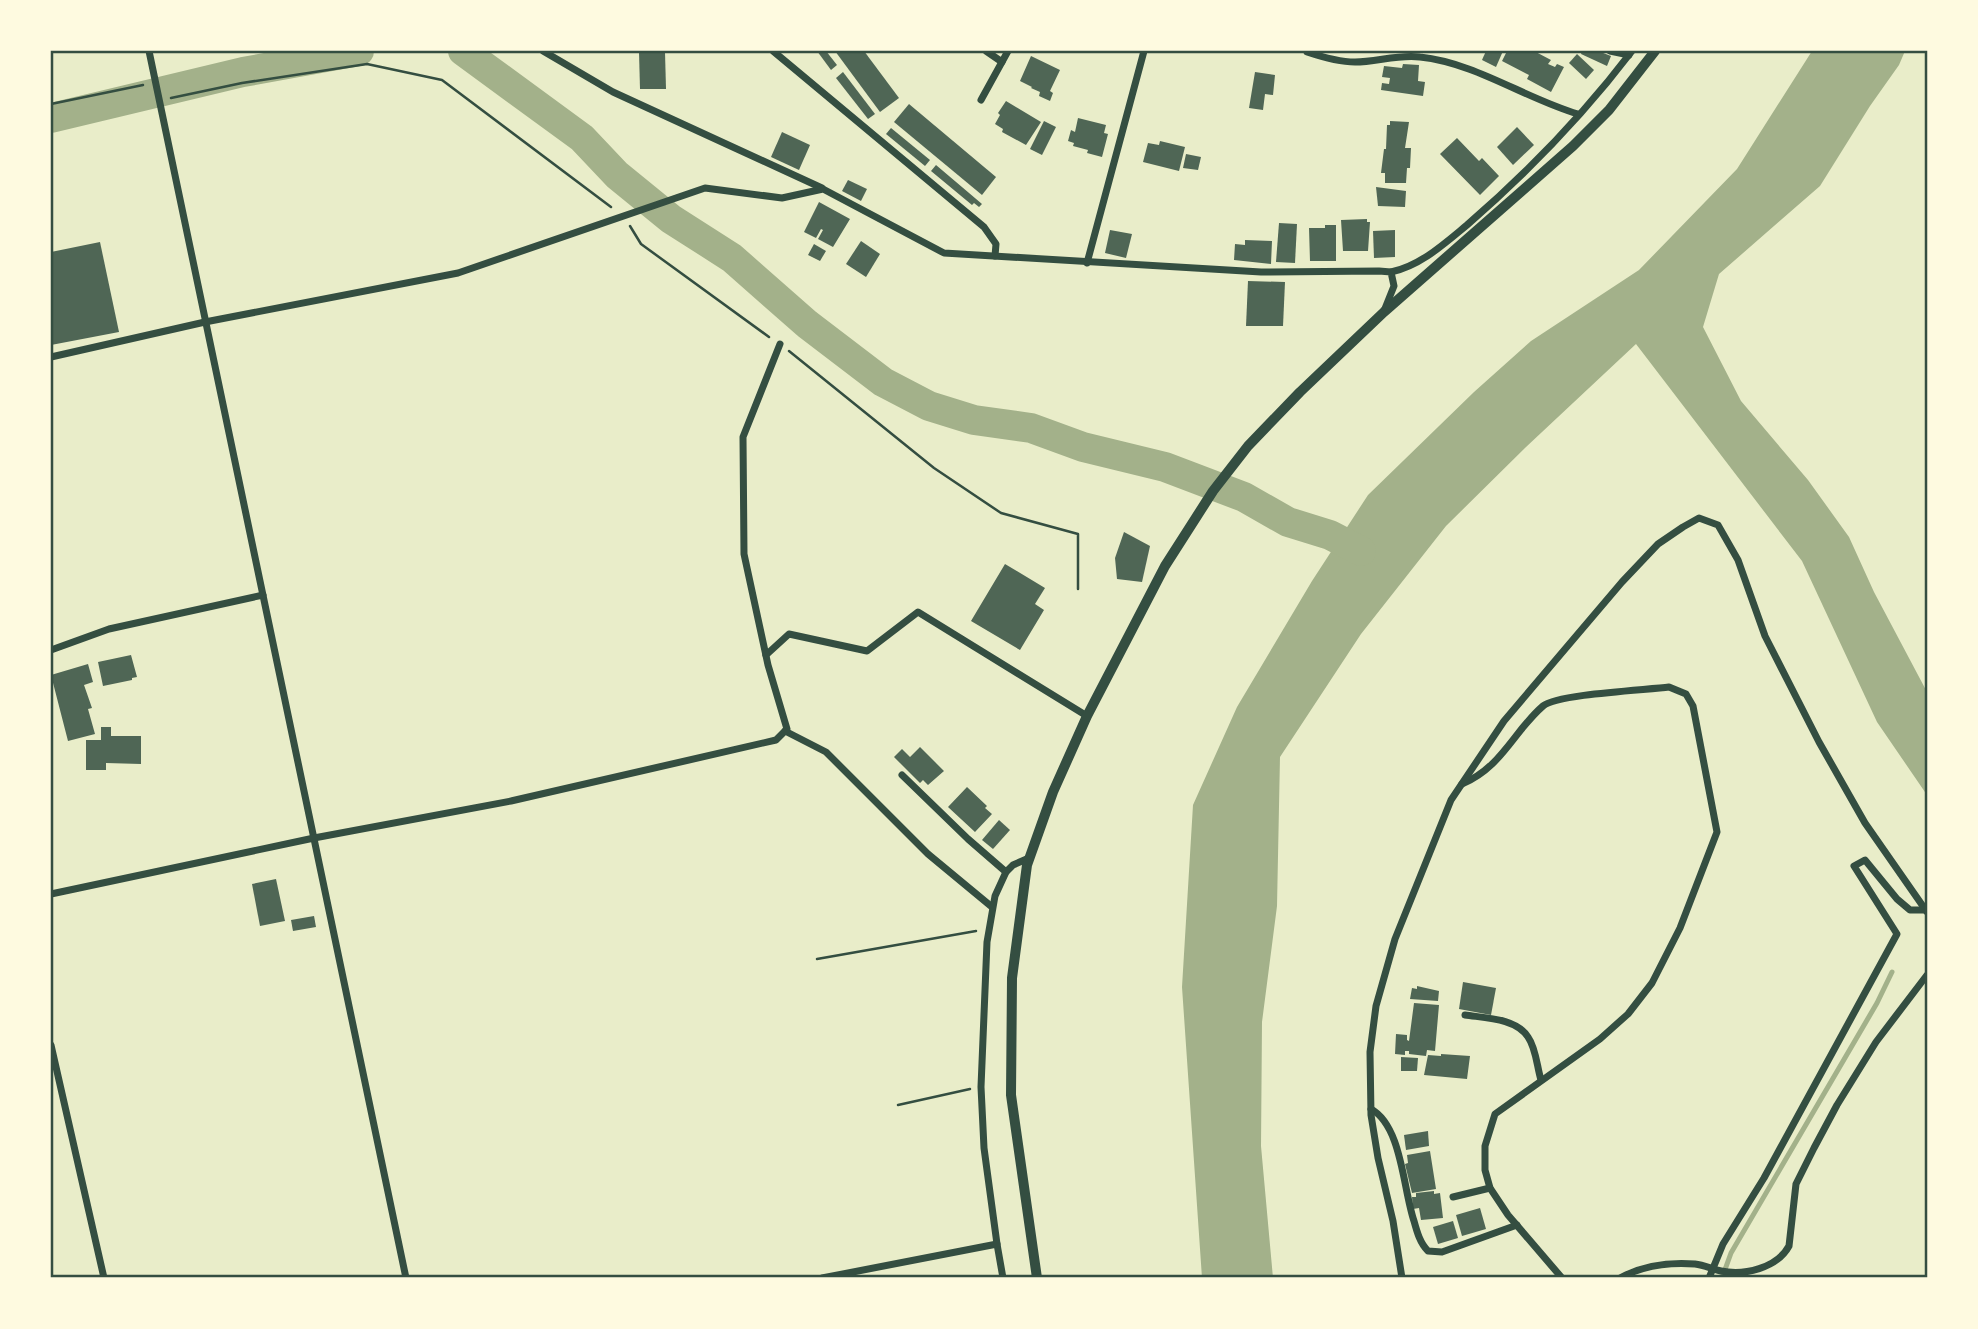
<svg xmlns="http://www.w3.org/2000/svg" width="1978" height="1329" font-family="Karla,sans-serif">
	<rect width="100%" height="100%" fill="#e9edc9"/>
	<polygon fill="#a3b18a" points="1812,51 1905,51 1899,65 1870,106 1820,186 1719,274 1703,327 1741,401 1808,480 1849,537 1874,592 1927,692 1927,795 1877,722 1802,561 1636,344 1526,447 1446,526 1361,634 1280,757 1277,906 1262,1022 1261,1146 1273,1278 1202,1278 1182,987 1193,805 1237,707 1312,581 1368,495 1474,392 1531,341 1639,270 1737,169"/>
	<g fill="none" stroke-linecap="round" stroke-linejoin="round">
		<polyline stroke="#a3b18a" stroke-width="5" points="1722,1278 1731,1253 1877,1003 1892,972"/>
		<g stroke="#a3b18a" stroke-width="30">
			<polyline points="463,51 582,138 617,175 671,219 732,258 807,324 883,382 929,406 974,420 1031,428 1083,447 1165,467 1244,497 1288,522 1330,535 1361,551"/>
			<polyline points="51,118 243,72 359,51"/>
		</g>
	</g>
	<g fill="#4f6655">
		<polygon points="817,51 826,51 837,65 831,70"/>
		<polygon points="835,51 864,51 899,98 880,112"/>
		<polygon points="1486,51 1503,51 1496,67 1482,60"/>
		<polygon points="1507,51 1534,51 1551,60 1548,64 1555,67 1557,64 1564,67 1551,92 1527,79 1529,75 1502,61"/>
		<polygon points="1582,51 1598,51 1611,56 1607,66 1581,54"/>
		<polygon points="639,52 665,52 666,89 640,89"/>
		<polygon points="1577,54 1594,70 1586,79 1569,63"/>
		<polygon points="1031,56 1060,70 1050,91 1053,93 1050,101 1039,96 1040,92 1031,88 1032,87 1020,81"/>
		<polygon points="1403,64 1419,65 1418,81 1425,82 1423,96 1381,90 1382,83 1389,84 1390,78 1382,77 1384,66 1402,68"/>
		<polygon points="843,72 875,114 868,119 836,78"/>
		<polygon points="1255,72 1275,75 1273,95 1265,94 1263,110 1249,108"/>
		<polygon points="1006,101 1041,122 1026,145 1002,132 1003,129 995,124 1000,115 998,113"/>
		<polygon points="909,104 996,177 982,195 894,122"/>
		<polygon points="1078,118 1106,125 1104,133 1108,134 1102,157 1087,153 1088,150 1073,146 1074,143 1068,141 1071,130 1075,132"/>
		<polygon points="1044,121 1056,127 1042,155 1030,149"/>
		<polygon points="1390,121 1409,122 1405,148 1411,148 1410,168 1407,168 1406,183 1385,183 1385,173 1381,173 1384,149 1386,149 1387,125 1390,125"/>
		<polygon points="1517,127 1534,145 1513,165 1497,147"/>
		<polygon points="891,128 930,160 925,166 886,134"/>
		<polygon points="782,132 810,145 799,170 771,157"/>
		<polygon points="1457,138 1479,161 1482,158 1499,176 1480,195 1440,154"/>
		<polygon points="1160,141 1185,147 1179,171 1143,162 1148,143 1159,145"/>
		<polygon points="1186,154 1201,157 1198,170 1183,168"/>
		<polygon points="936,165 982,204 979,207 974,203 972,205 931,171"/>
		<polygon points="848,180 867,189 861,201 842,191"/>
		<polygon points="1376,187 1406,191 1405,207 1378,206"/>
		<polygon points="819,202 850,219 833,247 818,239 823,230 821,229 816,238 804,232"/>
		<polygon points="1367,219 1367,222 1370,222 1368,251 1343,251 1341,220"/>
		<polygon points="1279,223 1297,224 1295,263 1276,262"/>
		<polygon points="1325,225 1336,225 1336,261 1310,261 1309,228 1325,228"/>
		<polygon points="1110,230 1132,234 1126,258 1105,253"/>
		<polygon points="1395,230 1395,257 1374,258 1373,231"/>
		<polygon points="1245,240 1272,241 1271,264 1234,260 1235,244 1245,245"/>
		<polygon points="861,241 880,254 866,277 846,264"/>
		<polygon points="100,242 119,332 51,345 51,252"/>
		<polygon points="814,244 826,251 820,261 808,255"/>
		<polygon points="1248,281 1285,282 1283,326 1246,326"/>
		<polygon points="1124,532 1150,546 1142,582 1117,579 1115,558"/>
		<polygon points="1005,564 1045,588 1035,604 1044,610 1020,650 971,621"/>
		<polygon points="131,655 137,677 132,678 132,680 103,686 98,662"/>
		<polygon points="88,664 93,682 84,685 92,708 88,709 95,734 68,741 51,675"/>
		<polygon points="101,727 111,727 111,736 141,736 141,764 106,763 106,770 86,770 86,740 101,740"/>
		<polygon points="920,747 944,771 928,785 923,780 920,783 894,757 902,749 910,757"/>
		<polygon points="967,787 987,806 985,808 992,814 975,832 948,807"/>
		<polygon points="999,820 1010,830 993,849 982,840"/>
		<polygon points="276,879 285,921 260,926 252,884"/>
		<polygon points="314,916 316,927 293,931 291,920"/>
		<polygon points="1463,982 1496,988 1491,1015 1459,1009"/>
		<polygon points="1417,986 1439,991 1438,1001 1410,999 1412,988 1417,989"/>
		<polygon points="1414,1003 1439,1005 1435,1051 1427,1050 1426,1056 1409,1054 1409,1051 1405,1051 1405,1055 1395,1054 1396,1034 1407,1035 1407,1040 1409,1041"/>
		<polygon points="1441,1054 1470,1056 1467,1079 1424,1075 1428,1055 1441,1056"/>
		<polygon points="1401,1057 1418,1058 1417,1071 1401,1071"/>
		<polygon points="1428,1131 1429,1146 1406,1150 1404,1135"/>
		<polygon points="1430,1151 1436,1189 1412,1193 1405,1164 1408,1163 1407,1155"/>
		<polygon points="1434,1191 1434,1194 1440,1193 1443,1218 1421,1220 1419,1208 1413,1209 1412,1197 1416,1197 1416,1193"/>
		<polygon points="1480,1208 1486,1229 1462,1236 1456,1215"/>
		<polygon points="1453,1221 1458,1238 1438,1244 1433,1227"/>
	</g>
	<g fill="none" stroke-linecap="round" stroke-linejoin="round">
		<g stroke="#344e41" stroke-width="2.5">
			<polyline points="171,98 242,83 367,64 442,80 611,207"/>
			<polyline points="51,104 143,85"/>
			<polyline points="630,226 641,244 769,337"/>
			<polyline points="789,351 934,468 1001,513 1078,534 1078,589"/>
			<polyline points="817,959 976,931"/>
			<polyline points="898,1105 970,1089"/>
		</g>
		<g stroke="#344e41" stroke-width="7">
			<polyline points="149,51 406,1278"/>
			<polyline points="543,51 613,92 822,188"/>
			<polyline points="773,51 984,227 996,244 995,256"/>
			<polyline points="986,51 1002,62"/>
			<polyline points="1610,51 1629,55"/>
			<path d="M1307,52C1322,57 1338,62 1355,62C1376,62 1399,54 1420,57C1476,63 1524,98 1578,114"/>
			<polyline points="981,100 1008,51"/>
			<polyline points="1087,263 1144,51"/>
			<path d="M1391,272C1420,266 1444,244 1467,225C1527,173 1584,114 1632,51"/>
			<polyline points="51,357 205,322 458,273 705,188 782,198 823,189 944,253 1261,272 1379,271 1391,272 1394,286 1384,311"/>
			<polyline points="51,650 109,629 263,595"/>
			<polyline points="766,655 789,634 867,651 918,612 1087,716"/>
			<polyline points="785,731 826,752 928,854 992,907"/>
			<polyline points="902,775 968,839 1006,872"/>
			<path d="M1462,784C1502,767 1513,732 1543,706C1557,694 1646,690 1669,687L1686,694L1693,706L1717,832L1680,928L1652,983L1628,1014L1600,1039L1495,1114L1485,1146V1170L1490,1188L1508,1215L1562,1278"/>
			<polyline points="51,894 314,838 511,801 776,740 787,729 768,665 744,554 743,437 780,344"/>
			<path d="M1465,1015C1485,1018 1516,1018 1528,1037C1536,1048 1537,1067 1541,1080"/>
			<polyline points="51,1045 104,1278"/>
			<path d="M1371,1109C1402,1126 1403,1189 1414,1221C1417,1232 1420,1243 1428,1251L1442,1252L1517,1225"/>
			<polyline points="1453,1197 1490,1188"/>
			<polyline points="997,1244 984,1148 981,1087 987,942 995,896 1006,872 1013,865 1029,858"/>
			<polyline points="822,1278 997,1244 1003,1278"/>
			<polyline points="1402,1278 1393,1221 1378,1158 1371,1115 1370,1052 1376,1006 1395,939 1451,800 1504,721 1622,582 1658,544 1683,527 1699,518 1718,525 1738,560 1765,636 1819,742 1865,823 1927,912"/>
			<path d="M1620,1278C1642,1266 1669,1262 1695,1264C1704,1265 1712,1269 1721,1271C1744,1276 1777,1268 1789,1246L1796,1184L1814,1148L1837,1105L1876,1042L1927,975"/>
			<polyline points="1709,1278 1723,1244 1764,1178 1897,934 1854,866 1865,860 1897,899 1910,910 1925,910"/>
		</g>
		<polyline stroke="#344e41" stroke-width="10" points="1037,1278 1011,1095 1012,978 1027,865 1053,792 1087,716 1165,566 1213,491 1248,446 1300,392 1384,312 1573,146 1609,110 1655,51"/>
	</g>
	<rect width="1978" height="1329" fill="none" stroke="#fefae0" stroke-width="105"/>
	<rect x="52" y="52" width="1874" height="1224" fill="none" stroke="#344e41" stroke-width="2.5"/>
</svg>
